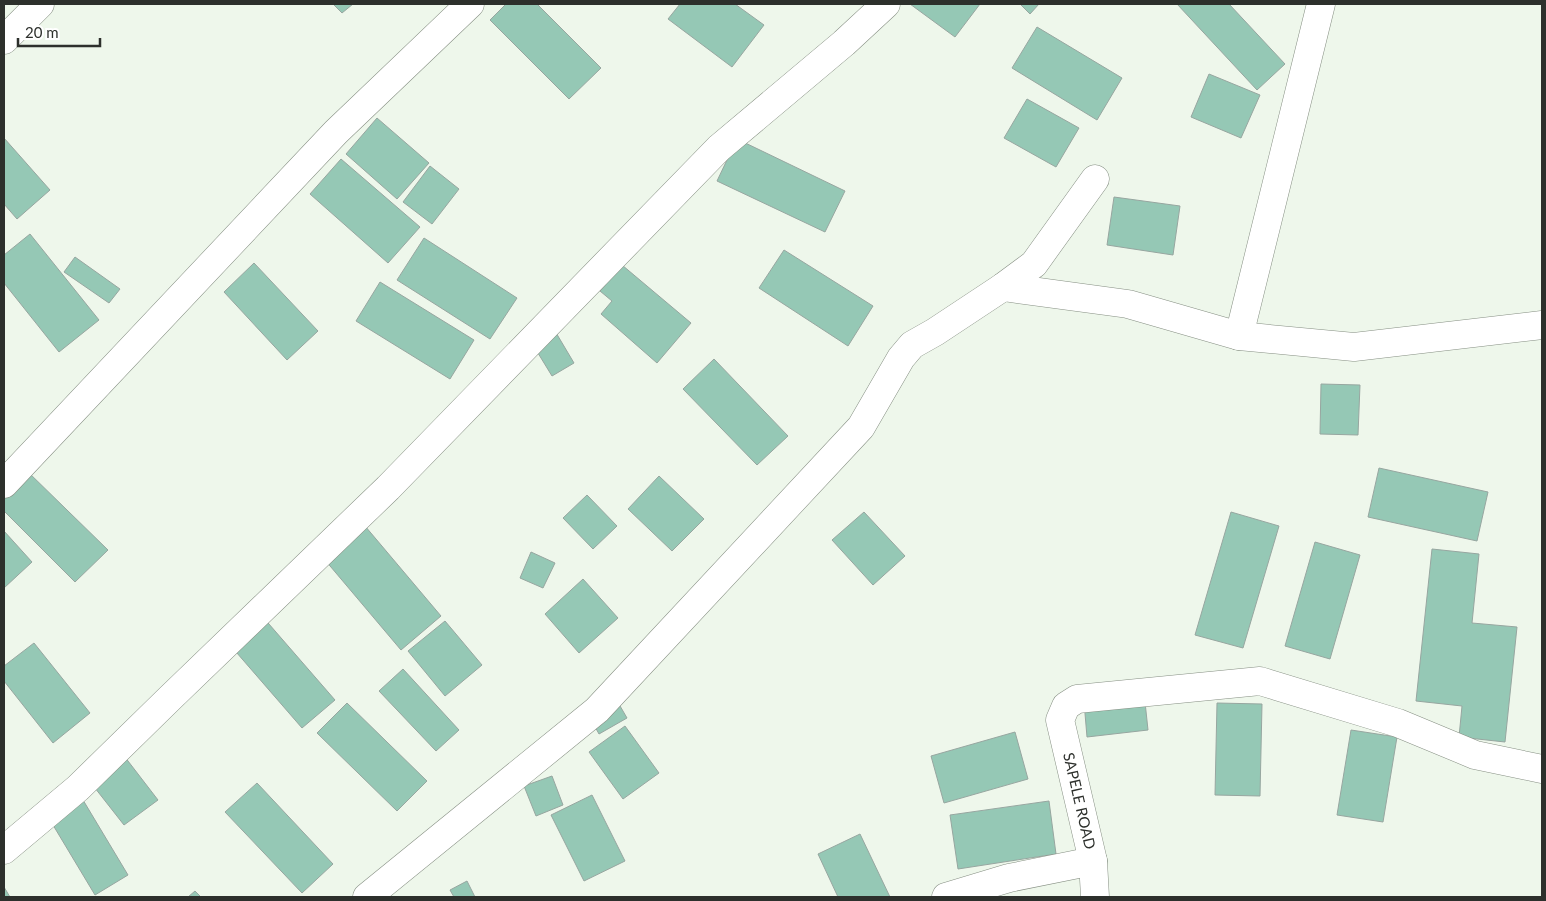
<svg xmlns="http://www.w3.org/2000/svg" width="1546" height="901" font-family="Lato,sans-serif">
	<rect width="100%" height="100%" fill="#eef7eb"/>
	<g fill="#95c8b5" stroke="#97a6a0">
		<polygon points="333,4 353,4 342,13"/>
		<polygon points="506,4 537,4 601,68 569,99 490,20"/>
		<polygon points="680,4 735,4 764,25 732,67 668,19"/>
		<polygon points="910,4 980,4 955,37"/>
		<polygon points="1020,4 1039,4 1030,14"/>
		<polygon points="1177,4 1229,4 1285,64 1257,90"/>
		<polygon points="1037,27 1122,78 1097,120 1012,68"/>
		<polygon points="1209,74 1260,95 1241,138 1191,117"/>
		<polygon points="1027,99 1079,128 1056,167 1004,138"/>
		<polygon points="377,118 429,163 397,199 346,154"/>
		<polygon points="4,138 50,190 17,219 4,204"/>
		<polygon points="737,139 845,191 825,232 717,181"/>
		<polygon points="341,159 420,227 388,263 310,194"/>
		<polygon points="430,166 459,189 432,224 403,202"/>
		<polygon points="1114,197 1180,206 1173,255 1107,245"/>
		<polygon points="30,234 99,320 59,352 4,283 4,255"/>
		<polygon points="424,238 517,298 490,339 397,280"/>
		<polygon points="784,250 873,306 848,346 759,288"/>
		<polygon points="75,257 120,289 109,303 64,272"/>
		<polygon points="254,263 318,331 287,360 224,292"/>
		<polygon points="622,265 691,323 657,363 601,314 612,301 600,291"/>
		<polygon points="380,282 474,340 450,379 356,321"/>
		<polygon points="552,326 574,363 552,376 530,340"/>
		<polygon points="714,359 788,436 757,465 683,389"/>
		<polygon points="1321,384 1360,385 1358,435 1320,434"/>
		<polygon points="1379,468 1488,492 1477,541 1368,517"/>
		<polygon points="26,470 108,550 75,582 4,511 4,492"/>
		<polygon points="659,476 704,519 672,551 628,509"/>
		<polygon points="587,495 617,526 593,549 563,518"/>
		<polygon points="864,512 905,556 873,585 832,540"/>
		<polygon points="1231,512 1279,526 1243,648 1195,635"/>
		<polygon points="365,526 441,616 401,650 325,560"/>
		<polygon points="4,531 32,562 4,588"/>
		<polygon points="1315,542 1360,555 1330,659 1285,646"/>
		<polygon points="1432,549 1479,554 1472,623 1517,627 1505,742 1459,737 1462,706 1416,701"/>
		<polygon points="531,552 555,563 543,588 520,578"/>
		<polygon points="583,579 618,618 579,653 545,614"/>
		<polygon points="262,616 335,700 302,728 230,645"/>
		<polygon points="445,621 482,665 445,696 408,651"/>
		<polygon points="34,643 90,713 53,743 4,681 4,666"/>
		<polygon points="403,669 459,730 436,751 379,691"/>
		<polygon points="1143,683 1148,730 1087,737 1083,690"/>
		<polygon points="616,699 627,718 599,734 588,714"/>
		<polygon points="347,703 427,781 397,811 317,733"/>
		<polygon points="1217,703 1262,704 1260,796 1215,795"/>
		<polygon points="625,726 659,773 623,799 589,752"/>
		<polygon points="1351,730 1397,737 1383,822 1337,815"/>
		<polygon points="1015,732 1028,779 944,803 931,756"/>
		<polygon points="118,748 158,800 124,825 84,774"/>
		<polygon points="552,776 563,805 536,816 524,786"/>
		<polygon points="257,783 333,864 302,893 225,812"/>
		<polygon points="80,795 128,875 95,895 47,815"/>
		<polygon points="592,795 625,861 584,881 551,815"/>
		<polygon points="1049,801 1056,854 958,869 950,815"/>
		<polygon points="860,834 890,897 838,897 818,854"/>
		<polygon points="467,881 475,897 454,897 450,890"/>
		<polygon points="4,887 10,897 4,897"/>
		<polygon points="195,891 201,897 188,897"/>
	</g>
	<g fill="none" stroke-linecap="round" stroke-linejoin="round">
		<g stroke="#868f83" stroke-width="29">
			<g id="minor">
				<polyline points="4,40 40,4"/>
				<polyline points="1003,287 1128,304 1239,336 1354,347 1542,325"/>
				<polyline points="1239,336 1321,4"/>
				<polyline points="4,484 336,132 470,4"/>
				<polyline points="4,850 78,788 169,699 388,488 719,148 844,43 886,4"/>
				<polyline points="367,897 597,710 861,427 901,358 912,345 935,332 1003,287 1034,264 1095,179"/>
				<polyline points="946,897 1009,878 1093,861"/>
				<polyline points="1095,897 1093,861 1060,720 1066,706 1077,699 1260,681 1398,723 1475,755 1542,769"/>
			</g>
		</g>
		<use href="#minor" stroke="#fff" stroke-width="28"/>
	</g>
	<g text-anchor="middle" stroke-width="4" stroke-linejoin="round" paint-order="stroke">
		<g font-size="15" fill="#2d302c" stroke="#fff">
			<text transform="translate(1079 801) rotate(77)" y="5">SAPELE ROAD</text>
		</g>
	</g>
	<rect width="1546" height="901" fill="none" stroke="#2d302c" stroke-width="10"/>
	<path d="M18 38v8h82v-8" fill="none" stroke="#2d302c" stroke-width="2.5"/>
	<text x="25" y="38" font-size="15" fill="#2d302c" stroke="#ffffff" stroke-width="4" paint-order="stroke">20 m</text>
</svg>
